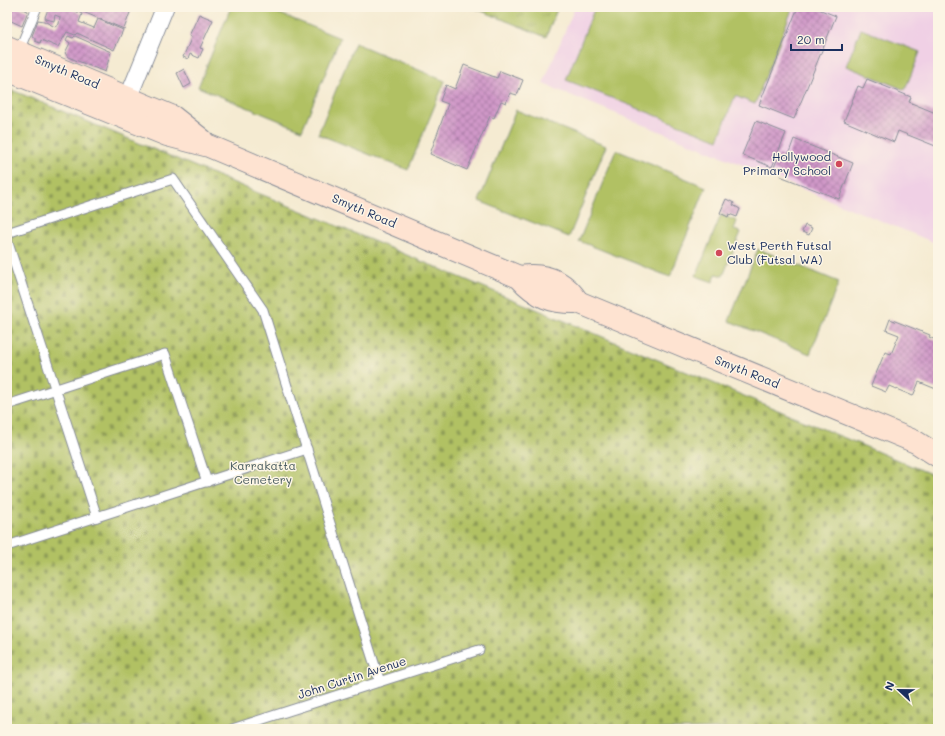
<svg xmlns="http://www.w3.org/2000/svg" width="945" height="736" font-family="Mali,sans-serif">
	<defs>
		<pattern id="grass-tufts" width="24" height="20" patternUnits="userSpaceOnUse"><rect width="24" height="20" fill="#b1c164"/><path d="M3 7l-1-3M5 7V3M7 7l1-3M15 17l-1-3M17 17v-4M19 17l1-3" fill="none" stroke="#8f9d56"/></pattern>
		<pattern id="cemetery-stones" width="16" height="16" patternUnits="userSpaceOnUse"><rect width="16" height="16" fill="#b1c164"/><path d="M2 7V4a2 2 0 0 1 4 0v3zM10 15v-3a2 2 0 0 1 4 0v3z" fill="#8f9d56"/></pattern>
		<pattern id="building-cross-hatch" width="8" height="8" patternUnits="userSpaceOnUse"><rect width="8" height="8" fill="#d098c8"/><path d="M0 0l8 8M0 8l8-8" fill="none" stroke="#a87ca6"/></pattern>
	</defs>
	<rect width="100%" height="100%" fill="#fcf5e5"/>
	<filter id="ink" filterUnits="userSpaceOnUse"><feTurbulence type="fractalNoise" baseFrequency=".025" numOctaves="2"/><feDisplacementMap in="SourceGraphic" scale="8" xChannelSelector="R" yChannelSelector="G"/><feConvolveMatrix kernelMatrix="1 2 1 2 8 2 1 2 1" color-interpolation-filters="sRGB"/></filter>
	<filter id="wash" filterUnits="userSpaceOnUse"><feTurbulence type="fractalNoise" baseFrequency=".012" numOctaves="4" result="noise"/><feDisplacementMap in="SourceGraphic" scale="16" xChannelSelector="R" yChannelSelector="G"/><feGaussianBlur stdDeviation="0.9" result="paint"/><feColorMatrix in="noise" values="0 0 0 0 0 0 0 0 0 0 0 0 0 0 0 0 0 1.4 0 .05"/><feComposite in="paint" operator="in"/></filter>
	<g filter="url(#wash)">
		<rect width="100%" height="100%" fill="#f5ebd2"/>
		<polygon fill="#f0d0e5" points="575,7 938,7 938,244 543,84"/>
		<polygon fill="url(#grass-tufts)" stroke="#667861" points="472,7 558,7 546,37"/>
		<polygon fill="url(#cemetery-stones)" stroke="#667861" points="7,88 938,477 938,729 7,729"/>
		<g fill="#b1c164" stroke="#667861">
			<polygon points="231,7 263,7 340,38 302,130 198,87"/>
			<polygon points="595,7 793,7 755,104 735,96 718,140 566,80"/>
			<polygon points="861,29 920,52 905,90 846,66"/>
			<polygon points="355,43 445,81 408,170 318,134"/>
			<polygon points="516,110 606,146 569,237 479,201"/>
			<polygon points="616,150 706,187 670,277 579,241"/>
			<polygon points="721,215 737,221 734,230 741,232 723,276 716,274 713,282 696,276"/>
			<polygon points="758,249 839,282 810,354 729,321"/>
		</g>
		<g id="blocks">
			<g fill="url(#building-cross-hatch)">
				<polygon points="49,7 67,7 82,14 79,22 94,28 98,19 123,30 114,50 77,33 75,35 67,32 58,47 41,40 40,43 35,41 35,38 32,36 38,20 44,21 55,27 59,24 60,17 55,15 54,21 46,19 45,17"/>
				<polygon points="71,7 132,7 124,29"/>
				<polygon points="798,7 813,7 836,16 794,119 759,105"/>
				<polygon points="14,8 20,8 28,11 22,26 9,20 7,25 7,13"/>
				<polygon points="199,14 213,20 200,48 203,49 199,58 190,54 188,59 183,57 190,41 191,37 189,36"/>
				<polygon points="68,36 73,38 75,36 111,52 105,72 68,57 65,53 70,43 66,40"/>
				<polygon points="464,65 497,78 500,71 523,80 517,95 510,93 506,103 501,101 494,118 490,116 467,170 430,154 448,104 440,101 446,85 455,89"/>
				<polygon points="184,69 191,84 184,88 177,73"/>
				<polygon points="867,79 911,97 909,102 938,114 938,147 898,131 894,142 844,121 858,86 863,88"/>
				<polygon points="756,121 786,133 772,167 742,155"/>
				<polygon points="794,139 853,163 839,199 780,176 781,173 773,170 779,155 787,158"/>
				<polygon points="726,199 734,203 733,205 740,209 737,217 729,214 728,217 720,213"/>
				<polygon points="805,225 812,228 809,235 802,232"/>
				<polygon points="890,319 930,335 929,337 938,341 938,385 936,389 919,382 913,396 889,386 886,392 871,386 885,352 891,354 899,335 886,330"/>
			</g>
		</g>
	</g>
	<g filter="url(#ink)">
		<use href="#blocks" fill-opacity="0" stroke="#888d98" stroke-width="1"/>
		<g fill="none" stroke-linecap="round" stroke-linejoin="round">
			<g stroke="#888d98" stroke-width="11">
				<g id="lane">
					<polyline points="18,53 37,7"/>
					<polyline points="7,233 173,179 263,310 380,682"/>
					<polyline points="7,240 97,517"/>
					<polyline points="7,405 165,354 207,482"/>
					<polyline points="7,546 307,449"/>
					<polyline points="232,729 479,650"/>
				</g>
			</g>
			<g stroke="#888d98" stroke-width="19">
				<polyline id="street" points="124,108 165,7"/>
			</g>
			<g stroke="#888d98" stroke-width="24">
				<g id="secondary">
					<polyline points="7,47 173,117 202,140"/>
					<path d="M7,70L167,135L209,146L519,277C537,297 552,303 578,302L916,442L938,456"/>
					<path d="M519,277C545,273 564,280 578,302"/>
				</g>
			</g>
			<use href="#lane" stroke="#fff" stroke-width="9"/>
			<use href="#street" stroke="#fff" stroke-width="17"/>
			<use href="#secondary" stroke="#fee3d1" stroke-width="22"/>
		</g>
	</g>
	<g fill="#d1495b" stroke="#fcf5e5" stroke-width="1.5">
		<circle cx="839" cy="164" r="4"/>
		<circle cx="719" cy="253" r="4"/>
	</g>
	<g text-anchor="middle" stroke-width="3" stroke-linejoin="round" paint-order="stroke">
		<g font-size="12" fill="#1b2f5e" stroke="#fcf5e5">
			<text transform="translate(67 72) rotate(23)" y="4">Smyth Road</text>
			<text transform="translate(364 211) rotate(23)" y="4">Smyth Road</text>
			<text transform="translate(747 372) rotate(22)" y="4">Smyth Road</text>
			<text transform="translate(352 678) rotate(-18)" y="4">John Curtin Avenue</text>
		</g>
		<g font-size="12" fill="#1b2f5e" stroke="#fcf5e5" text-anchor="end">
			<text x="831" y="161">Hollywood<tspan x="831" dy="14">Primary School</tspan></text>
			<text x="727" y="250" text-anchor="start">West Perth Futsal<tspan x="727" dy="14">Club (Futsal WA)</tspan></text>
		</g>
		<g font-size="12" fill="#485b60" stroke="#fcf5e5">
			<text x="263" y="470">Karrakatta<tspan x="263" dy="14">Cemetery</tspan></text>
		</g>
	</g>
	<rect width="945" height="736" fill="none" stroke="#fcf5e5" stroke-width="24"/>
	<g transform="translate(899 690) rotate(292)" stroke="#fcf5e5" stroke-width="3" paint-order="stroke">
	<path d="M0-3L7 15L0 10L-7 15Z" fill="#1b2f5e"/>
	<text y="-6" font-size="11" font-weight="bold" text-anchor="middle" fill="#1b2f5e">N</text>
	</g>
	<path d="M791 44v6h51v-6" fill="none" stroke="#1b2f5e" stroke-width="2"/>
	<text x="797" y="44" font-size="12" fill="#1b2f5e" stroke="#fcf5e5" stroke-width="3" paint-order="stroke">20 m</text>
</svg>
